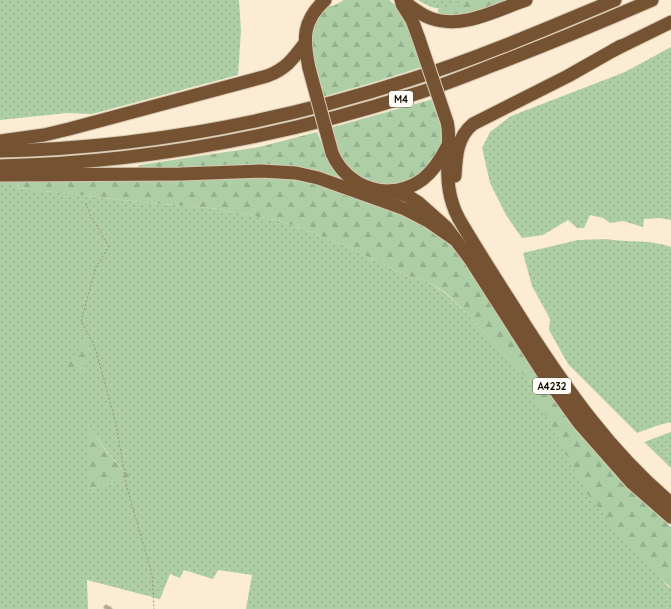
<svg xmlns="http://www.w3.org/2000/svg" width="671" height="609" font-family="Quicksand,sans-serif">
	<defs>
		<pattern id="grass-dots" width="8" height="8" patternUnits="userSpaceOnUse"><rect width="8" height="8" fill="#aecfa6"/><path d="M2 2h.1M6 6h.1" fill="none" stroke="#95b18d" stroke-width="1.8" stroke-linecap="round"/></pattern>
		<pattern id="forest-firs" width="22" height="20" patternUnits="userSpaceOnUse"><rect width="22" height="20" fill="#aecfa6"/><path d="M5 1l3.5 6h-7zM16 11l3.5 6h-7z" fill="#95b18d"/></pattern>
	</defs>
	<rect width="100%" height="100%" fill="#fcecd4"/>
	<g fill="url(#grass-dots)" fill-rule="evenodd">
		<polygon points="0,0 239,0 241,31 238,75 92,114 67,113 0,120"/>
		<path d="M418,0H467C444,8 440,14 418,0Z"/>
		<polygon points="671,47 671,220 659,218 644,219 643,227 623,221 610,223 603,218 590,215 584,228 577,228 568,220 543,235 522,238 506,215 490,183 482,148 490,132 511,116 625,72"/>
		<path d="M0,182H17L18,188L150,203L211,208L281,221L339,243L402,274L425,281L443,291L467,314L541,394L535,403L543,410L667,586L671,588V609H246L252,575L218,570L213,579L184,570L180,578L170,574L160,599L87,580L88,609H0ZM88,418C97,443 114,460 132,479L88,489Z"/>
		<path d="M607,239C628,243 650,239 671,247V422L659,425L637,433L568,364L549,330L550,319L532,286L523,253L578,240Z"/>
		<polygon points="671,432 671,468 644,442"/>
	</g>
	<g fill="url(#forest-firs)">
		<path d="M344,0H389C411,15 414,43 422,67L378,81L322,97C317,76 304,42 314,23C317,17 323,11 327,5L333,6Z"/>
		<polygon points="467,0 513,0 459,17 442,16 438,12 438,9 447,7"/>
		<path d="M433,99C437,111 443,124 443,137C442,147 435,156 429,164C408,188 380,192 354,173C351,170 347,168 344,165C339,161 333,136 330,128Z"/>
		<path d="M317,132C325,151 331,168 346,182L141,170L138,167L140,165L259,147Z"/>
		<polygon points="272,177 300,179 314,183 411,216 451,244 477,282 511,336 567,417 616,476 671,527 671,588 633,551 586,492 547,417 543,410 535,403 537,397 541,394 467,314 444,291 425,281 402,274 339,243 281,221 211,208 150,203 18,188 17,182"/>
		<polygon points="87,339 85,371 65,367"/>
		<path d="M88,416C97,444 112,459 133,479L88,489Z"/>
	</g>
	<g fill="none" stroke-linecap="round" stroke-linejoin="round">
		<g stroke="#d6c8b3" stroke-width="5.5">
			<polyline id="lane" points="106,607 110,609"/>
		</g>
		<g stroke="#d6c8b3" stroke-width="15">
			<g id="highway">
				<path d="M401,0C411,6 419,14 430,18C462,30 496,10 526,0"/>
				<polyline points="402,4 412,20 419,39"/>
				<polyline points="614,50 671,22"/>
				<path d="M309,68C303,39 302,21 325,0"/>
				<path d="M447,122C450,133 448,145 448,156C447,179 448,199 459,219C480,255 503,290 525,325C567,390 611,453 671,503"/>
				<path d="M0,141L44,135L69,129L267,76C286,69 293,59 305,43"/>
				<path d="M0,151C140,148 279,122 412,79C481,57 548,28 615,0"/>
				<path d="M332,153C347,189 391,203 423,179C434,170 441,159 447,147"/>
				<path d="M0,166C141,163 281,137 415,94C441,86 466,76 491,66C546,45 599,23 652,0"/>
				<polyline points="0,175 181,174 261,171 296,173 318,178 405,209 428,221 454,239"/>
				<path d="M455,176C456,156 457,137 473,124L568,76L621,46"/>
				<polyline points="391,191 408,196 419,203 446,227 470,259 543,373 579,423 631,482 671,517"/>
			</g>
		</g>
		<polyline stroke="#9c907f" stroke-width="1" stroke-dasharray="2 2" stroke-linecap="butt" points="86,203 90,214 109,247 96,267 81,321 95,347 116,424 127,488 152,574 154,609"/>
		<use href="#lane" stroke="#b7a596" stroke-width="3.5"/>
		<use href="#highway" stroke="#755231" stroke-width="13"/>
		<g stroke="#d6c8b3" stroke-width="15" stroke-linecap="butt">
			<g id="highway-bridge">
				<polyline points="419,39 447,122"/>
				<polyline points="309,68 332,153"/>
			</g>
		</g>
		<use href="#highway-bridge" stroke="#755231" stroke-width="13"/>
	</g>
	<g text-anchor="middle" stroke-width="3.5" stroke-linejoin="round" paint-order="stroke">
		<g fill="#fefbf6" stroke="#58544d" stroke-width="1">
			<rect x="389" y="91" width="24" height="16" rx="3"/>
			<rect x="533" y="378" width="38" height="16" rx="3"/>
		</g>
		<g font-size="10" font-weight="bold" fill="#110c05">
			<text x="401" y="103">M4</text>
			<text x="552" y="390">A4232</text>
		</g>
	</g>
</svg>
